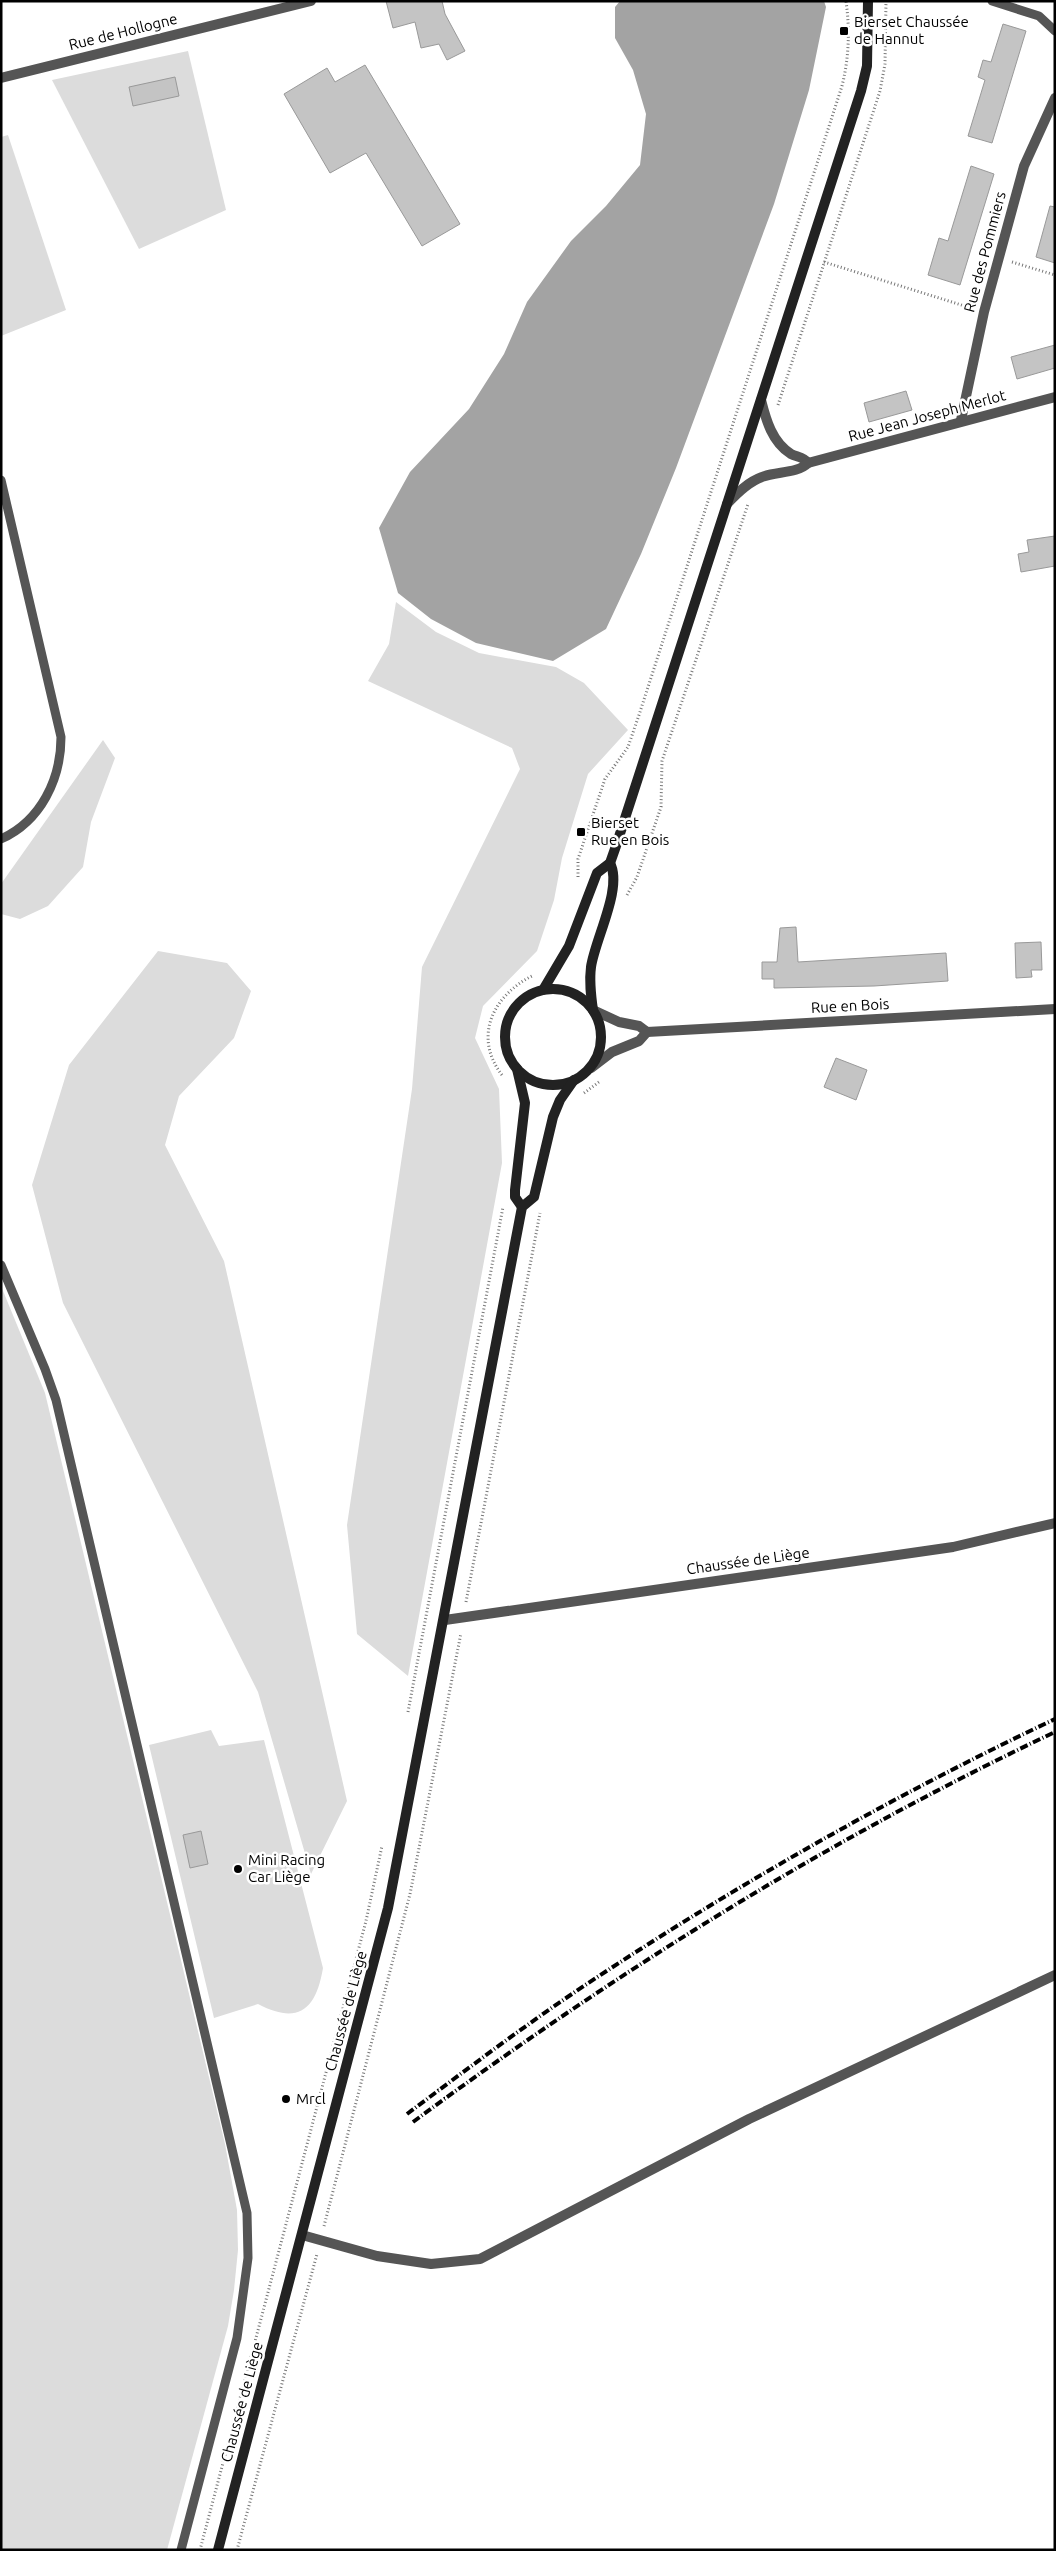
<svg xmlns="http://www.w3.org/2000/svg" width="1056" height="2551" font-family="Ubuntu,sans-serif">
	<rect width="100%" height="100%" fill="#fff"/>
	<g fill="#dcdcdc">
		<polygon points="188,51 226,210 139,249 52,80"/>
		<polygon points="8,135 66,310 1,336 1,137"/>
		<polygon points="396,602 436,632 479,653 556,667 584,683 628,730 588,774 562,858 554,900 537,951 483,1006 475,1038 499,1089 502,1163 408,1676 357,1634 347,1525 412,1089 422,967 520,769 512,748 368,681 389,644"/>
		<polygon points="103,740 115,758 91,822 83,867 48,906 20,919 1,914 1,884"/>
		<polygon points="158,951 227,963 251,991 234,1038 179,1096 165,1145 224,1261 347,1801 311,1874 258,1692 63,1303 32,1185 69,1065"/>
		<polygon points="1,1286 45,1393 225,2144 237,2210 238,2250 234,2290 228,2326 167,2550 1,2550"/>
		<path d="M211,1730L219,1746L264,1740L323,1968C316,2010 298,2025 258,2004L214,2018L149,1745Z"/>
	</g>
	<polygon fill="#a3a3a3" points="620,1 824,1 826,7 809,90 774,204 676,468 641,554 606,629 553,661 476,643 431,619 398,593 379,528 410,472 469,409 504,354 527,302 571,241 606,206 640,165 646,114 633,70 615,38 615,7"/>
	<g fill="#c4c4c4" stroke="#999">
		<polygon points="386,1 442,1 445,14 465,51 447,60 439,44 421,48 415,22 393,28"/>
		<polygon points="1003,24 1026,31 992,143 968,136 985,80 978,77 983,60 991,62"/>
		<polygon points="365,65 460,224 422,246 366,153 330,173 284,94 327,68 335,82"/>
		<polygon points="175,77 179,96 133,106 129,87"/>
		<polygon points="971,166 994,174 960,285 928,275 939,238 948,241"/>
		<polygon points="1050,206 1055,207 1055,263 1036,257"/>
		<polygon points="1055,345 1055,368 1017,379 1011,357"/>
		<polygon points="906,391 912,410 869,422 864,403"/>
		<polygon points="1055,536 1055,566 1021,572 1018,554 1029,552 1027,540"/>
		<polygon points="796,927 798,962 946,953 948,981 874,986 774,988 774,979 762,979 762,962 777,962 780,928"/>
		<polygon points="1041,942 1042,970 1031,970 1032,977 1016,978 1015,943"/>
		<polygon points="836,1058 867,1070 856,1100 824,1087"/>
		<polygon points="201,1831 208,1864 190,1868 183,1835"/>
	</g>
	<g fill="none" stroke-linecap="round" stroke-linejoin="round">
		<g stroke="#777" stroke-width="3" stroke-dasharray="1 2.5" stroke-linecap="butt">
			<polyline points="824,262 971,308"/>
			<polyline points="1012,262 1055,275"/>
			<polyline points="778,405 880,91 885,64 886,1"/>
			<path d="M578,877V859L605,779L628,747L639,715L842,86C849,58 850,30 846,1"/>
			<polyline points="627,895 637,877 661,807 662,761 748,504"/>
			<path d="M502,1075C472,1036 494,994 534,975"/>
			<polyline points="584,1093 599,1082"/>
			<polyline points="466,1602 540,1213"/>
			<polyline points="408,1712 503,1207"/>
			<polyline points="324,2226 410,1894 461,1633"/>
			<polyline points="200,2550 366,1921 382,1846"/>
			<polyline points="237,2550 317,2254"/>
		</g>
		<g stroke="#555" stroke-width="9">
			<polyline points="992,1 1039,16 1055,31"/>
			<path d="M1,480L61,737C61,779 41,821 1,839"/>
			<polyline points="1,1265 45,1369 56,1400 247,2213 248,2258 237,2338 181,2550"/>
		</g>
		<g stroke="#555" stroke-width="10">
			<polyline points="1,78 311,1"/>
			<path d="M761,400C766,420 772,442 791,454C797,457 804,457 808,463"/>
			<polyline points="961,420 984,312 1024,166 1055,98"/>
			<path d="M727,504C737,493 748,482 762,477C776,471 797,474 808,463L1055,397"/>
			<polyline points="445,1620 953,1547 1055,1523"/>
			<polyline points="302,2235 377,2256 431,2264 480,2259 749,2119 1055,1975"/>
		</g>
		<g stroke="#555" stroke-width="10">
			<polyline points="593,1010 619,1022 639,1026 647,1032 1055,1009"/>
			<polyline points="591,1068 612,1052 639,1041 647,1032"/>
		</g>
		<g stroke="#222" stroke-width="10">
			<circle cx="553" cy="1037" r="48"/>
			<polyline points="543,990 569,946 597,873 610,863 616,846 861,91 867,66 868,1"/>
			<path d="M593,1010C591,996 589,982 591,967C595,939 623,888 610,863"/>
			<polyline points="517,1069 525,1103 515,1190 515,1197 522,1207"/>
			<polyline points="218,2550 388,1908 522,1207 534,1197 553,1117 560,1100 574,1080"/>
		</g>
		<g stroke="#000" stroke-width="4" stroke-dasharray="8 2.5 1 2.5" stroke-linecap="butt">
			<path d="M407,2114C470,2067 533,2019 599,1976C745,1880 897,1794 1055,1719"/>
			<path d="M413,2122C618,1971 825,1841 1055,1732"/>
		</g>
	</g>
	<g fill="#000" stroke="#fff" stroke-width="2">
		<rect x="839" y="26" width="10" height="10" rx="2.5"/>
		<rect x="576" y="827" width="10" height="10" rx="2.5"/>
		<circle cx="238" cy="1869" r="5"/>
		<circle cx="286" cy="2099" r="5"/>
	</g>
	<g text-anchor="middle" stroke-width="5" stroke-linejoin="round" paint-order="stroke">
		<g font-size="15" fill="#000" stroke="#fff" text-anchor="start">
			<text x="854" y="27">Bierset Chaussée<tspan x="854" dy="17">de Hannut</tspan></text>
			<text x="591" y="828">Bierset<tspan x="591" dy="17">Rue en Bois</tspan></text>
			<text x="248" y="1865">Mini Racing<tspan x="248" dy="17">Car Liège</tspan></text>
			<text x="296" y="2104">Mrcl</text>
		</g>
		<g font-size="15" fill="#000" stroke="#fff">
			<text transform="translate(123 32) rotate(-14)" y="5">Rue de Hollogne</text>
			<text transform="translate(985 252) rotate(-75)" y="5">Rue des Pommiers</text>
			<text transform="translate(927 416) rotate(-15)" y="5">Rue Jean Joseph Merlot</text>
			<text transform="translate(850 1006) rotate(-3)" y="5">Rue en Bois</text>
			<text transform="translate(748 1561) rotate(-8)" y="5">Chaussée de Liège</text>
			<text transform="translate(346 2011) rotate(-75)" y="5">Chaussée de Liège</text>
			<text transform="translate(242 2402) rotate(-75)" y="5">Chaussée de Liège</text>
		</g>
	</g>
	<rect width="1056" height="2551" fill="none" stroke="#000000" stroke-width="5"/>
</svg>
